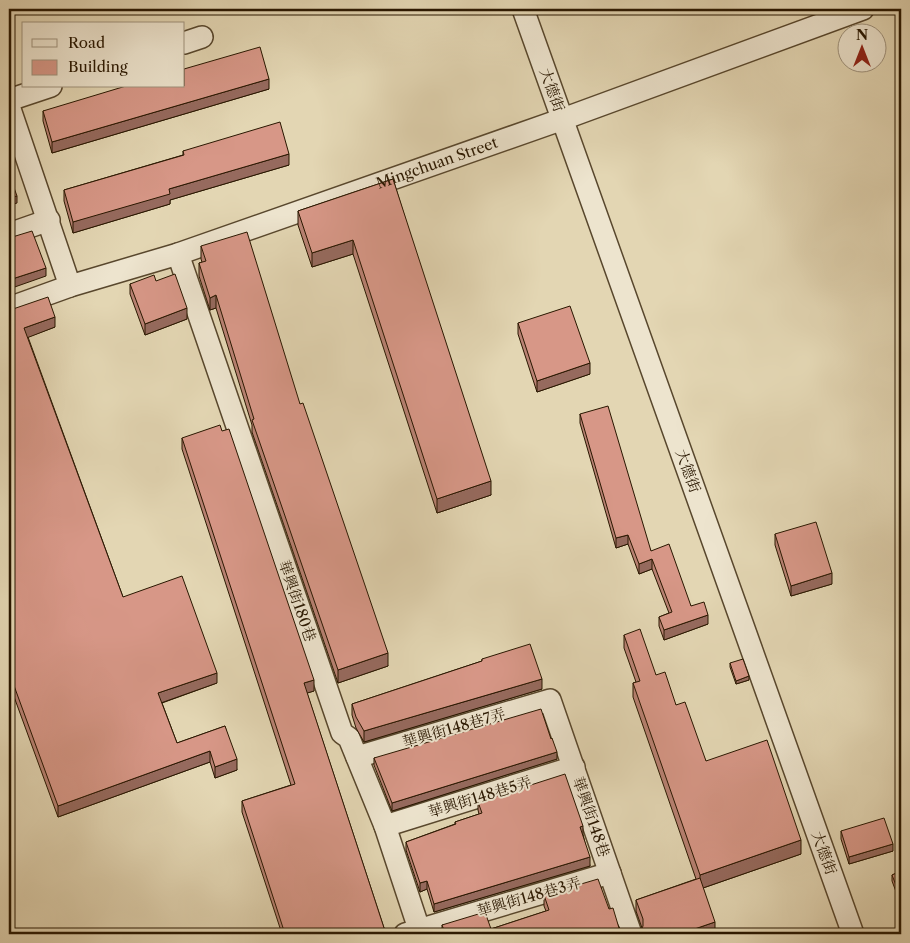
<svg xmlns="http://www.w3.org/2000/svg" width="910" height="943" font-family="'Libre Caslon Text','Noto Serif TC',serif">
	<rect width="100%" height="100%" fill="#e3d6b3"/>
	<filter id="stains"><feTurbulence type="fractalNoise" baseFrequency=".004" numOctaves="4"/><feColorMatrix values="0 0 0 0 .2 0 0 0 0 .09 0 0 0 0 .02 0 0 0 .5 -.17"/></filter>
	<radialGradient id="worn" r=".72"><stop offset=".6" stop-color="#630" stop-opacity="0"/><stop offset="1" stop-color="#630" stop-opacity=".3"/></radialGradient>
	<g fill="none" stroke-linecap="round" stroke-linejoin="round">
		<g stroke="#58472d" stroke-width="24">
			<g id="minor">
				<polyline points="523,9 853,934"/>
				<polyline points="184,43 202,37"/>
				<polyline points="9,100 51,86"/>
				<polyline points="9,106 70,286"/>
				<polyline points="9,234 49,220"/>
				<polyline points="178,254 342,733 349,738 385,826 419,929"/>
				<path id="s1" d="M9,308L70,286L178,254L563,119L863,9"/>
				<polyline points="357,757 550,700 631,934"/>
				<polyline points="385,826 574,767"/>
				<polyline points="405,934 610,873"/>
			</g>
		</g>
		<use href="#minor" stroke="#ede4ce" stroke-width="21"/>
	</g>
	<g fill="#b98274" stroke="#291700">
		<polygon points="269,89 52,153 43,121 43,111"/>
		<polygon points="183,151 289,165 170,200 170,204 73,233 64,201 64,190 183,155"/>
		<polygon points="393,179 491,495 437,513 353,254 312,267 298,225 298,211"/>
		<polygon points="201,246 300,404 388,666 338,683 252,432 252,425 216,308 210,310 199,276 199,263 202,262 201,259"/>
		<polygon points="156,281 187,319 145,335 130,294 130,284"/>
		<polygon points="9,309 55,327 28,337 123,597 217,683 162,703 177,743 225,726 237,770 215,778 210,762 58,817 9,683"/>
		<polygon points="518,323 590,374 537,392 518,334"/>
		<polygon points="580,414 651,551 691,606 708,624 664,640 659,626 659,617 669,613 652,569 639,574 628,544 616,548 580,423"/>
		<polygon points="182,438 314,691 307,693 386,934 282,934 242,812 242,801 291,785 182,449"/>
		<polygon points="775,534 832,584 791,596 775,545"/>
		<polygon points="624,635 656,675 676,705 706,761 801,854 703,888 715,933 712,934 636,934 640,932 642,928 636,911 636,900 696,879 633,697 633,683 636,682 624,648"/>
		<polygon points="482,659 542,689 364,742 356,728 352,715 352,704 482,661"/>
		<polygon points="730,663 749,680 736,684 730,667"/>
		<polygon points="374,758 557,759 392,811 374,765"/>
		<polygon points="478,802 583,834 590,866 434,912 427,889 420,892 406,850 406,842 455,824 455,822 479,814 478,810"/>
		<polygon points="841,831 893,851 849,864 841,839"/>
		<polygon points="901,871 901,905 892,881 892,875"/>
		<polygon points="544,895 609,909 622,932 442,934 442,925 491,929 546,911 544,906"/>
	</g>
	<g fill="#966a5e" stroke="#291700">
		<polygon points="269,79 269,89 52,153 52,142"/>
		<polygon points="289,154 289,165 170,200 170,204 73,233 73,222 169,189"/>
		<polygon points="17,196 17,203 9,206 9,198"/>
		<polygon points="353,240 353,254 312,267 312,253"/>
		<polygon points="46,268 46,276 9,289 9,280"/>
		<polygon points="216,295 216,308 210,310 210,298"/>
		<polygon points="187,308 187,319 145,335 145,324"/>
		<polygon points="55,317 55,327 24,339 24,328"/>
		<polygon points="590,363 590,374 537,392 537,381"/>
		<polygon points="491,481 491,495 437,513 437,499"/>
		<polygon points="628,535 628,544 616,548 616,538"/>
		<polygon points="652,559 652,569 639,574 639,564"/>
		<polygon points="832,573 832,584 791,596 791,586"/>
		<polygon points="708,615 708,624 664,640 664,630"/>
		<polygon points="388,653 388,666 338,683 338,670"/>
		<polygon points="217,673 217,683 158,704 158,693"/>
		<polygon points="749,676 749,680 736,684 736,681"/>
		<polygon points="542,679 542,689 364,742 364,731"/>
		<polygon points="314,680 314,691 304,694 304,683"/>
		<polygon points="210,751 210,762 58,817 58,806"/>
		<polygon points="557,752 557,759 392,811 392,803"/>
		<polygon points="237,759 237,770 215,778 215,767"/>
		<polygon points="583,826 583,834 580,835 580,827"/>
		<polygon points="801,840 801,854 700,889 700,875"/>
		<polygon points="893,844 893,851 849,864 849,857"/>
		<polygon points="590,857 590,866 434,912 434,904"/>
		<polygon points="427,881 427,889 420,892 420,883"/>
		<polygon points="715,922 715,933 712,934 680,934"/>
	</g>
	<g fill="#d79787" stroke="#291700">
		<polygon points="260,47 269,79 52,142 43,111 126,86 184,86 184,69"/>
		<polygon points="280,122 289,154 169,189 170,194 73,222 64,190 184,155 183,151"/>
		<polygon points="9,174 17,196 9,198"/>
		<polygon points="393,179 491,481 437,499 353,240 312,253 298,211"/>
		<polygon points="32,231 46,268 9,280 9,238"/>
		<polygon points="247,232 300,404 303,403 388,653 338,670 252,420 254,419 216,295 210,298 199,263 206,261 201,246"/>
		<polygon points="175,274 187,308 145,324 130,284 154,275 156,281"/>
		<polygon points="48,297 55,317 24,328 123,597 182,576 217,673 158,693 177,743 225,726 237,759 215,767 210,751 58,806 9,672 9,309 13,309"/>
		<polygon points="570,306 590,363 537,381 518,323"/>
		<polygon points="608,406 651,551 669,544 691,606 704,602 708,615 664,630 659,617 672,612 652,559 639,564 628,535 616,538 580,414"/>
		<polygon points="220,425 222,431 229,429 314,680 304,683 386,934 285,934 242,801 295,784 182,438"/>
		<polygon points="816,522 832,573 791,586 775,534"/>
		<polygon points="640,629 656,675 665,672 676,705 685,702 706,761 767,740 801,840 700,875 633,683 640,681 624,635"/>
		<polygon points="530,644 542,679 364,731 356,717 352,704 482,661 482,659"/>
		<polygon points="743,659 749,676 736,681 730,663"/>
		<polygon points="541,709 551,739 552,738 557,752 392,803 374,758"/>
		<polygon points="565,774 583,826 580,827 590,857 434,904 427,881 420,883 406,842 456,824 455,822 482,813 478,802"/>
		<polygon points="884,818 893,844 849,857 841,831"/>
		<polygon points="901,871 901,898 892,875"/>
		<polygon points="700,878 715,922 680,934 636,934 640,932 643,926 643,919 636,900"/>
		<polygon points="598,879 609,909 613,908 619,928 622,932 626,934 442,934 445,933 442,925 485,912 491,929 549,910 544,895"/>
	</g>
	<g text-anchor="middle" stroke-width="4" stroke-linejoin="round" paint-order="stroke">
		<g font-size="15" fill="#291700" stroke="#ede4ce">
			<text transform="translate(552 90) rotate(70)" y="5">大德街</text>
			<text dy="5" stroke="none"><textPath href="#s1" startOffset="452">Mingchuan Street</textPath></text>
			<text transform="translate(688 471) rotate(70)" y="5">大德街</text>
			<text transform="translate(297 601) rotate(71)" y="5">華興街180巷</text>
			<text transform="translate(454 728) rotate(-16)" y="5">華興街148巷7弄</text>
			<text transform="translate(480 797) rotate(-17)" y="5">華興街148巷5弄</text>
			<text transform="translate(591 817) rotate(71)" y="5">華興街148巷</text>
			<text transform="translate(824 853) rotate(70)" y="5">大德街</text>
			<text transform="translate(529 897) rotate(-16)" y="5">華興街148巷3弄</text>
		</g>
	</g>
	<rect width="910" height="943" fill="none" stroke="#e3d6b3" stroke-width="30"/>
	<rect x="10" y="10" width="890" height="923" fill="none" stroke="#291700" stroke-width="2.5"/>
	<rect x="15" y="15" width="880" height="913" fill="none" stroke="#291700"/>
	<rect x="22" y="22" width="162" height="65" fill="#ede4ce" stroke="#9f927c"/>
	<rect x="32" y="39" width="25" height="8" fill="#ede4ce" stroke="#9f927c"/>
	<text x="68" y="48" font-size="15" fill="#291700">Road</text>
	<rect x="32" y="60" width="25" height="15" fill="#d79787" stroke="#9f927c"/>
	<text x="68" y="72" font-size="15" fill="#291700">Building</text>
	<g transform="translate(862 48)"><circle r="24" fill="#ede4ce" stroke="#9f927c"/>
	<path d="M0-4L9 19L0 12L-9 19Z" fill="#8f2418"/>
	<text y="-8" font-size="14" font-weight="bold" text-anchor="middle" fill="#291700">N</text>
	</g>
	<rect width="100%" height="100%" filter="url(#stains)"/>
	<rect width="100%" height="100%" fill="url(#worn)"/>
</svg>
